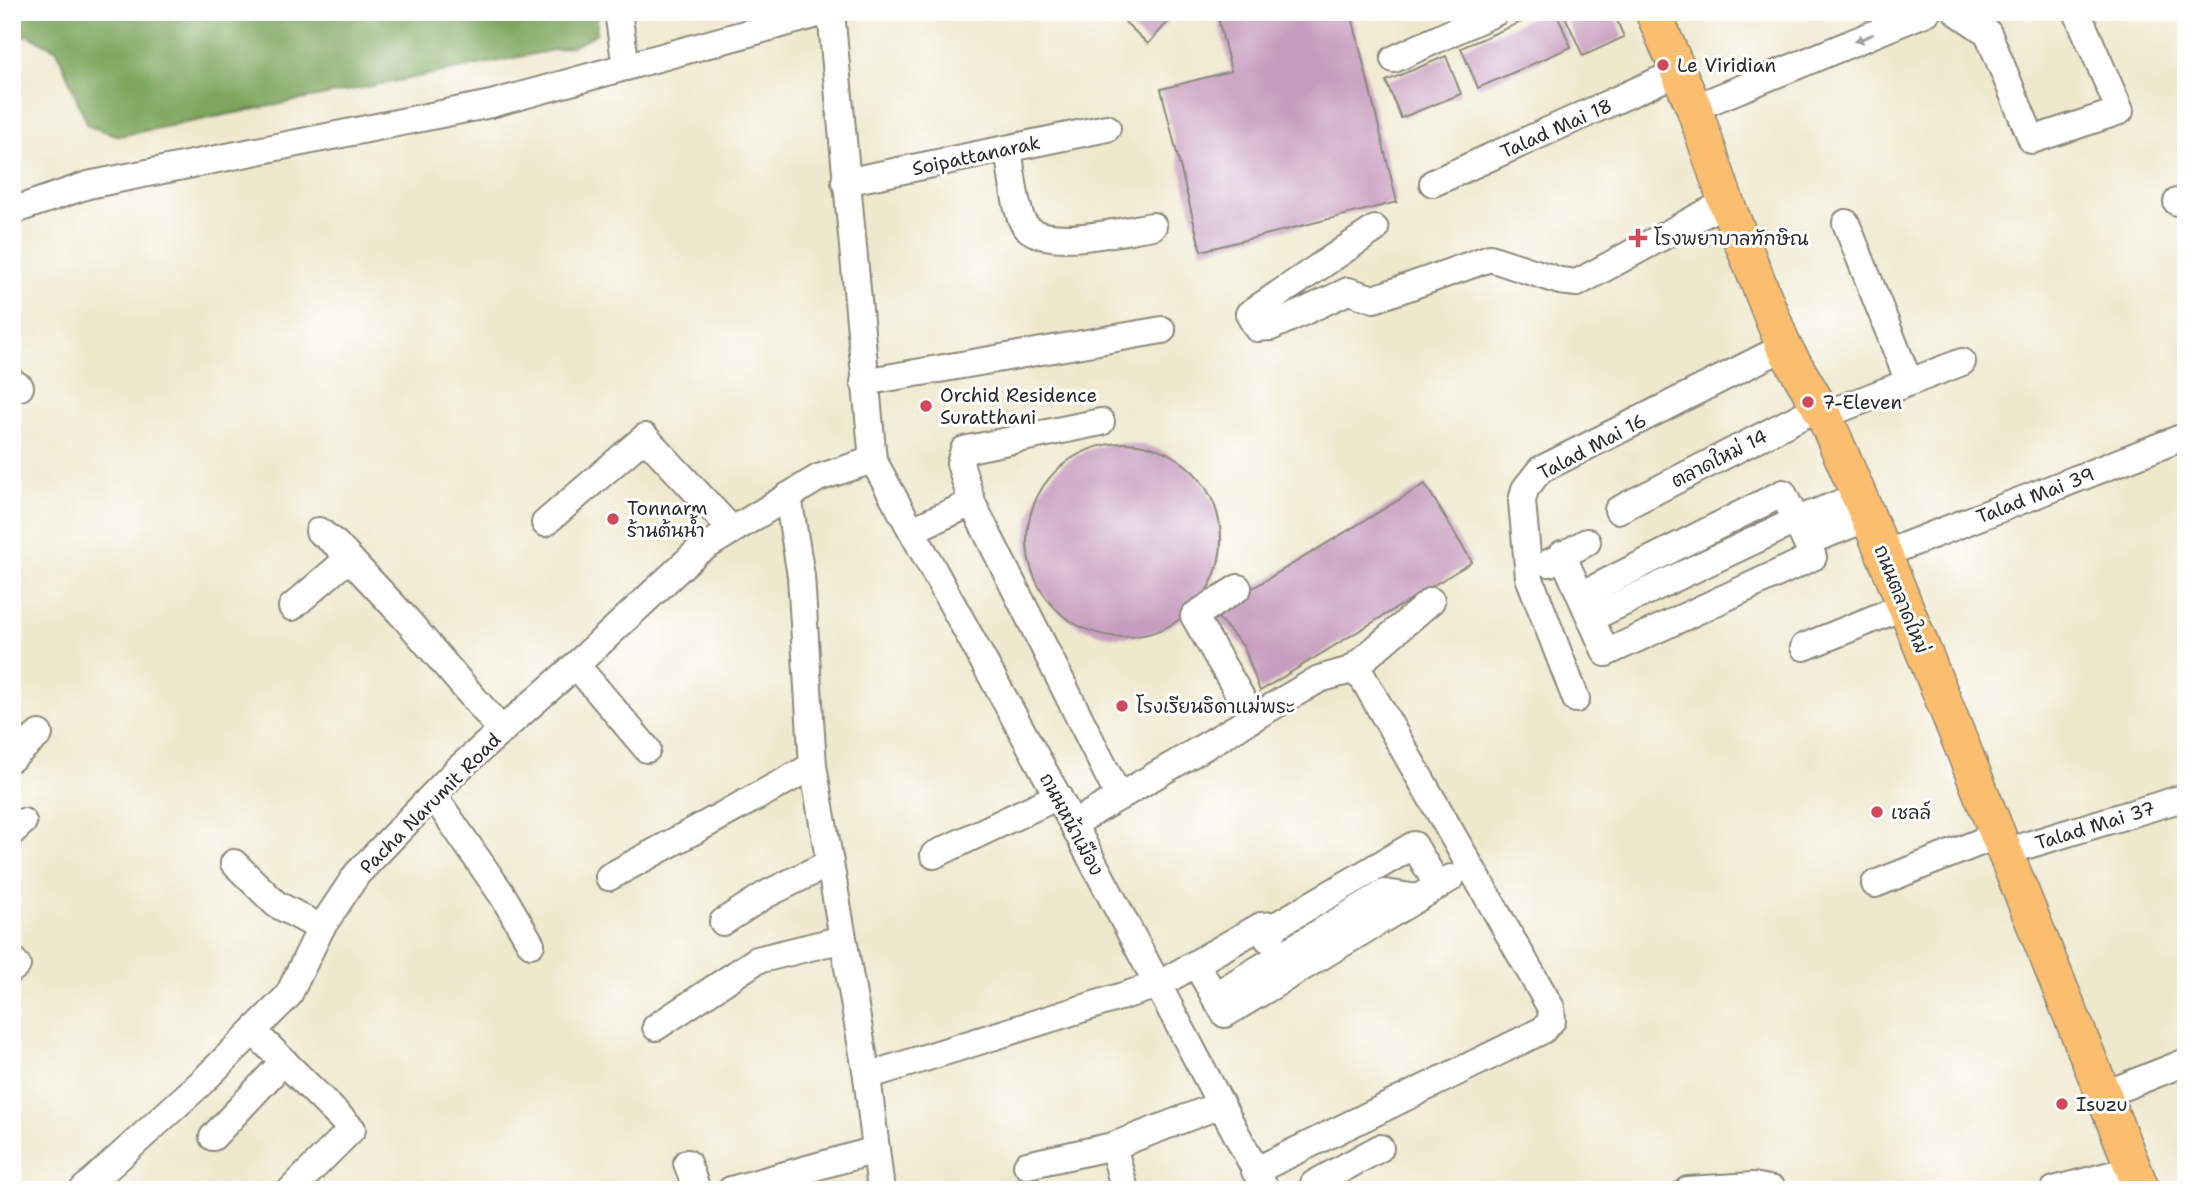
<svg xmlns="http://www.w3.org/2000/svg" width="2198" height="1202" font-family="'Shantell Sans','Playpen Sans Thai',sans-serif">
	<rect width="100%" height="100%" fill="#fff"/>
	<filter id="ink" filterUnits="userSpaceOnUse"><feTurbulence type="fractalNoise" baseFrequency=".0143" numOctaves="2"/><feDisplacementMap in="SourceGraphic" scale="14" xChannelSelector="R" yChannelSelector="G"/><feConvolveMatrix kernelMatrix="1 2 1 2 8 2 1 2 1" color-interpolation-filters="sRGB"/></filter>
	<filter id="wash" filterUnits="userSpaceOnUse"><feTurbulence type="fractalNoise" baseFrequency=".00686" numOctaves="4" result="noise"/><feDisplacementMap in="SourceGraphic" scale="28" xChannelSelector="R" yChannelSelector="G"/><feGaussianBlur stdDeviation="1.57" result="paint"/><feColorMatrix in="noise" values="0 0 0 0 0 0 0 0 0 0 0 0 0 0 0 0 0 1.4 0 .05"/><feComposite in="paint" operator="in"/></filter>
	<g filter="url(#wash)">
		<rect width="100%" height="100%" fill="#eee8cc"/>
		<polygon fill="#7ea65d" stroke="#546844" stroke-width="2" points="12,12 598,12 596,34 574,46 119,136 88,126 57,50 28,35 12,40"/>
		<g id="blocks">
			<g fill="#c79dbf">
				<polygon points="1130,12 1177,12 1148,44 1123,20"/>
				<polygon points="1239,12 1351,12 1397,202 1201,251 1161,89 1231,71 1218,18"/>
				<polygon points="1544,12 1556,12 1571,47 1478,88 1461,48"/>
				<polygon points="1563,12 1613,12 1624,37 1583,56"/>
				<polygon points="1446,56 1461,94 1401,118 1386,81"/>
				<circle cx="1124" cy="540" r="97"/>
				<polygon points="1425,484 1472,562 1260,691 1244,647 1213,612"/>
			</g>
		</g>
	</g>
	<g filter="url(#ink)">
		<use href="#blocks" fill-opacity="0" stroke="#8c8a7c" stroke-width="2"/>
		<g fill="none" stroke-linecap="round" stroke-linejoin="round">
			<g stroke="#8c8a7c" stroke-width="30">
				<g id="minor">
					<polyline points="618,12 626,67"/>
					<polyline points="831,12 873,460 1073,824 1266,1190"/>
					<polyline points="1957,12 1988,33 2032,140 2120,111 2077,12"/>
					<polyline points="1394,59 1496,12"/>
					<polyline points="1694,108 1927,12"/>
					<path d="M1008,149C1012,171 1013,197 1021,218C1033,255 1123,230 1153,226"/>
					<polyline points="845,182 1107,128"/>
					<polyline points="1433,183 1678,72"/>
					<polyline points="2177,202 2186,201"/>
					<polyline points="12,211 88,185 491,104 825,12"/>
					<polyline points="1846,223 1909,382"/>
					<polyline points="1375,229 1249,314 1257,328 1271,327 1348,291 1374,299 1490,258 1560,281 1577,283 1726,202"/>
					<polyline points="12,382 20,387"/>
					<polyline points="864,382 1162,330"/>
					<polyline points="1824,415 1962,362"/>
					<polyline points="1101,422 964,450 960,463 972,503 1119,797"/>
					<polyline points="788,496 801,576 813,766 867,1076 881,1190"/>
					<polyline points="1618,510 1819,407"/>
					<polyline points="545,523 645,437 731,529"/>
					<polyline points="912,530 972,503"/>
					<polyline points="319,531 336,544 406,619 502,731"/>
					<polyline points="1807,542 1868,518"/>
					<polyline points="1562,554 1606,653 1813,557 1783,493 1581,595"/>
					<polyline points="1884,554 2186,436"/>
					<polyline points="1549,563 1587,542"/>
					<polyline points="1238,588 1194,616 1253,718"/>
					<polyline points="292,607 349,558"/>
					<polyline points="1591,618 1797,520 1859,496"/>
					<polyline points="1804,647 1905,606"/>
					<polyline points="576,665 647,749"/>
					<polyline points="1351,670 1431,601"/>
					<polyline points="1576,699 1529,577 1522,501 1525,489 1540,470 1784,347"/>
					<polyline points="12,758 39,734"/>
					<polyline points="433,795 503,896 531,944"/>
					<polyline points="1073,824 1319,679 1351,670 1363,678 1551,1008 1552,1020 1543,1030 1255,1171"/>
					<polyline points="12,832 23,822"/>
					<polyline points="2005,852 2186,797"/>
					<polyline points="934,855 1058,796"/>
					<polyline points="234,863 276,904 321,928"/>
					<polyline points="609,877 813,766"/>
					<polyline points="1875,884 1998,835"/>
					<polyline points="723,922 765,895 830,863"/>
					<polyline points="1268,939 1277,925 1414,845 1438,886"/>
					<polyline points="12,959 17,965 12,969"/>
					<polyline points="1203,976 1225,1014 1451,878"/>
					<polyline points="1214,996 1385,893 1418,898"/>
					<polyline points="656,1027 757,960 843,939"/>
					<polyline points="253,1031 352,1129 291,1190"/>
					<polyline points="867,1076 1158,985 1261,926 1277,925"/>
					<polyline points="2103,1095 2186,1062"/>
					<polyline points="213,1137 284,1061"/>
					<polyline points="1113,1146 1125,1190"/>
					<polyline points="687,1163 697,1190"/>
					<polyline points="1027,1165 1113,1146 1220,1105"/>
					<polyline points="83,1190 202,1082 288,996 321,928 357,874 457,770 577,664 697,552 818,478 873,460"/>
					<polyline points="731,1190 876,1150"/>
					<polyline points="1317,1190 1314,1184 1380,1148"/>
					<polyline points="1688,1190 1753,1186 1773,1190"/>
					<polyline points="2054,1190 2133,1169"/>
				</g>
			</g>
			<g stroke="#8c8a7c" stroke-width="38">
				<polyline id="major" points="1653,12 1694,108 1726,202 1784,347 1824,415 1884,554 2142,1190"/>
			</g>
			<use href="#minor" stroke="#fff" stroke-width="26"/>
			<use href="#major" stroke="#fbbd6e" stroke-width="35"/>
		</g>
		<defs><path id="oneway-solid" d="M-6-.8H1V-3.2L6.5 0L1 3.2V.8H-6Z" transform="scale(1.75)"/></defs>
		<use fill="#a0a0a0" href="#oneway-solid" transform="translate(1864 38) rotate(158)"/>
	</g>
	<g fill="#d1495b" stroke="#fff" stroke-width="2.5">
		<circle cx="1663" cy="65" r="7"/>
		<path d="M1634.5 227.5h7v7h7v7h-7v7h-7v-7h-7v-7h7z"/>
		<circle cx="1808" cy="402" r="7"/>
		<circle cx="926" cy="406" r="7"/>
		<circle cx="613" cy="519" r="7"/>
		<circle cx="1122" cy="706" r="7"/>
		<circle cx="1877" cy="812" r="7"/>
		<circle cx="2062" cy="1104" r="7"/>
	</g>
	<g text-anchor="middle" stroke-width="6" stroke-linejoin="round" paint-order="stroke">
		<g font-size="19" fill="#2b2b2b" stroke="#fff" text-anchor="start">
			<text x="1677" y="72">Le Viridian</text>
			<text x="1654" y="245">โรงพยาบาลทักษิณ</text>
			<text x="940" y="402">Orchid Residence<tspan x="940" dy="22">Suratthani</tspan></text>
			<text x="1822" y="409">7-Eleven</text>
			<text x="627" y="515">Tonnarm<tspan x="627" dy="22">ร้านต้นน้ำ</tspan></text>
			<text x="1136" y="713">โรงเรียนธิดาแม่พระ</text>
			<text x="1891" y="819">เชลล์</text>
			<text x="2076" y="1111">Isuzu</text>
		</g>
		<g font-size="19" fill="#2b2b2b" stroke="#fff">
			<text transform="translate(1556 128) rotate(-24)" y="7">Talad Mai 18</text>
			<text transform="translate(976 155) rotate(-12)" y="7">Soipattanarak</text>
			<text transform="translate(1592 446) rotate(-28)" y="7">Talad Mai 16</text>
			<text transform="translate(1719 458) rotate(-27)" y="7">ตลาดใหม่ 14</text>
			<text transform="translate(2035 495) rotate(-21)" y="7">Talad Mai 39</text>
			<text transform="translate(1902 599) rotate(68)" y="7">ถนนตลาดใหม่</text>
			<text transform="translate(430 803) rotate(-45)" y="7">Pacha Narumit Road</text>
			<text transform="translate(1072 824) rotate(62)" y="7">ถนนหน้าเมือง</text>
			<text transform="translate(2095 825) rotate(-17)" y="7">Talad Mai 37</text>
		</g>
	</g>
	<rect width="2198" height="1202" fill="none" stroke="#fff" stroke-width="42"/>
</svg>
